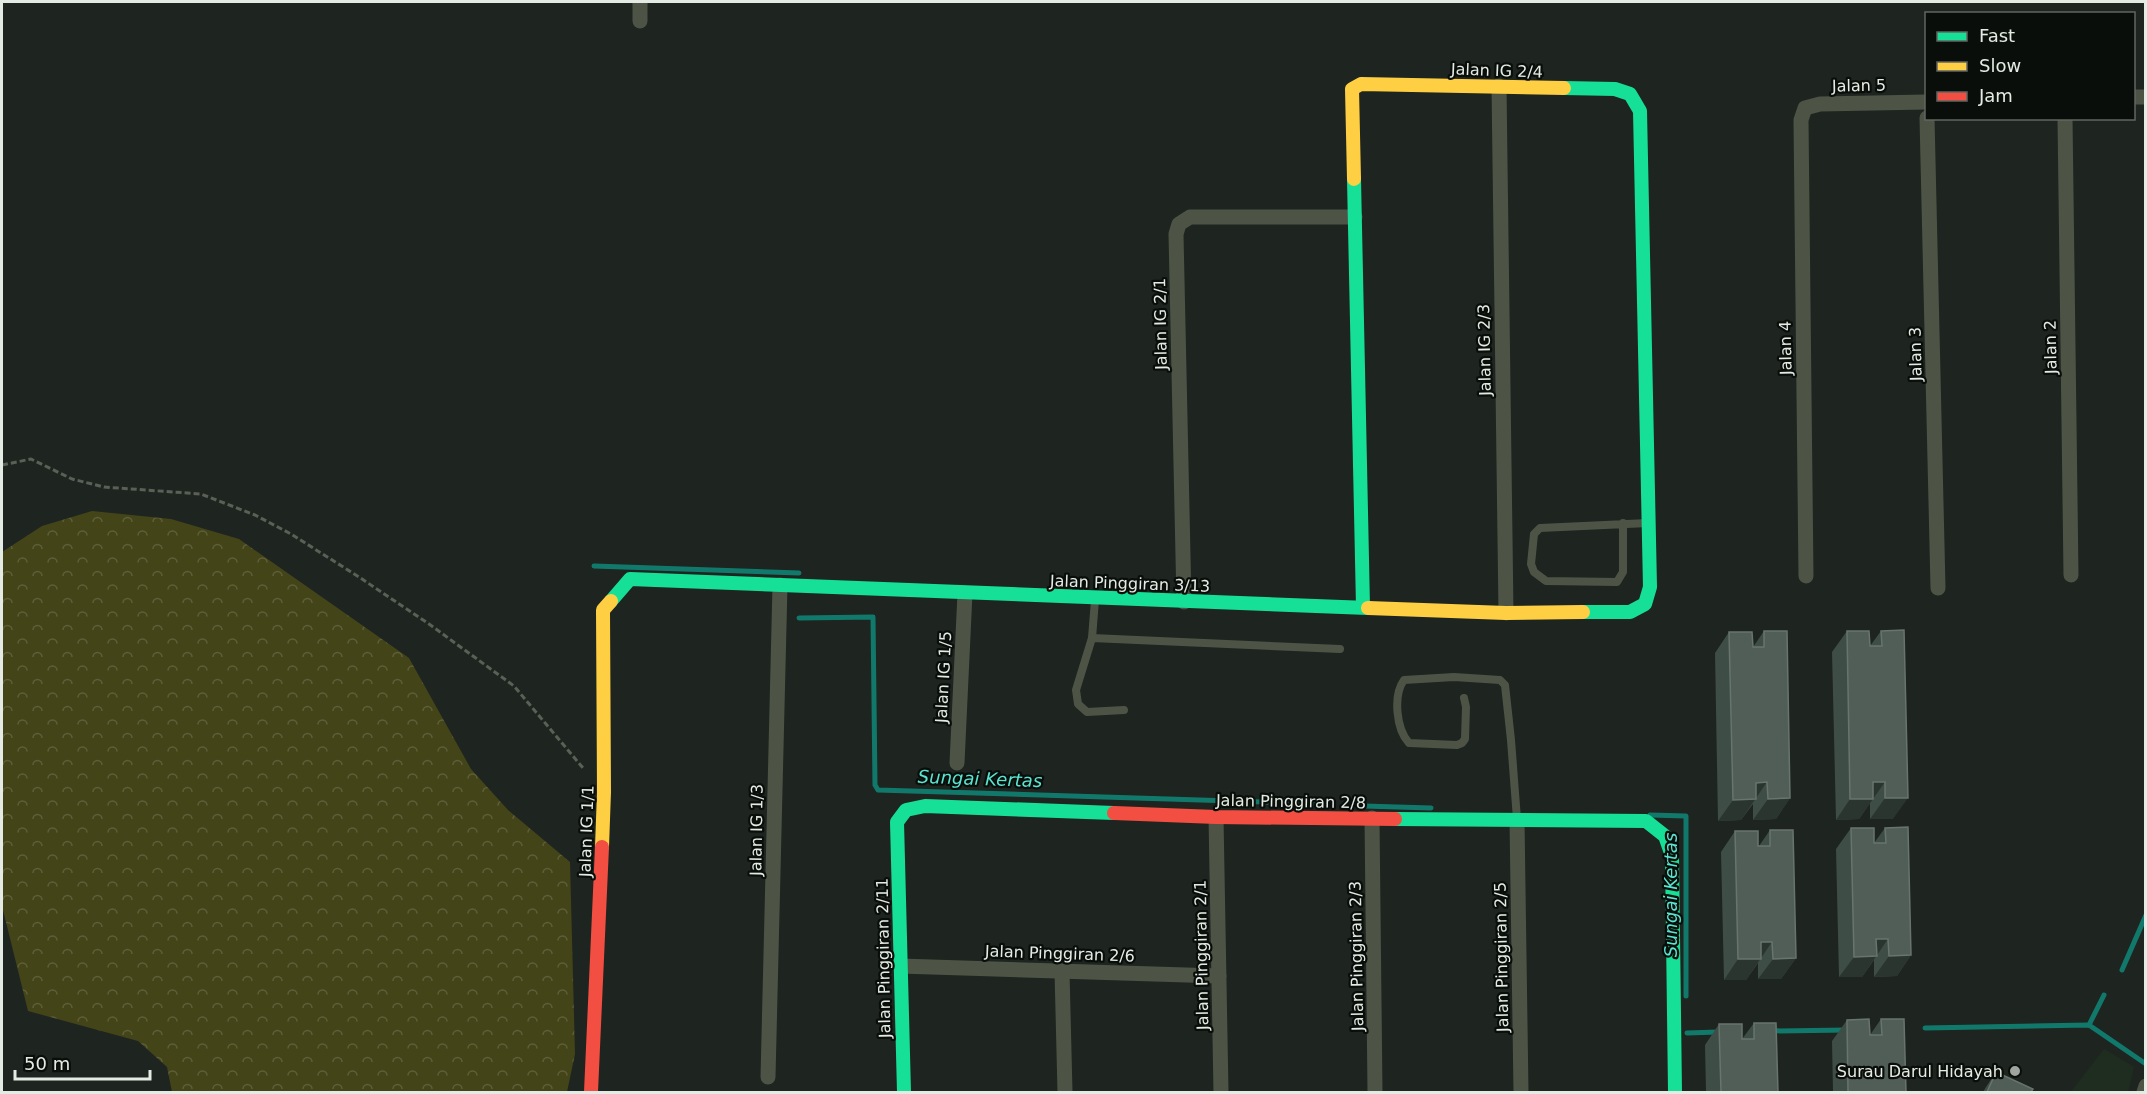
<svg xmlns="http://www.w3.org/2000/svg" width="2147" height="1094" font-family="'DejaVu Sans',sans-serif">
	<defs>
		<pattern id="forest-crowns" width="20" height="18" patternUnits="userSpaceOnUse" patternTransform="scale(1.5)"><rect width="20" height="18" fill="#434418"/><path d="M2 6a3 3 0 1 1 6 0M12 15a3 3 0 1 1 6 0" fill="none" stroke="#5e5f39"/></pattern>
	</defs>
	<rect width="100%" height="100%" fill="#1e241f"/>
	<polygon fill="#1f2d20" points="2104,1049 2134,1067 2128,1092 2071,1092"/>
	<polygon fill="url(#forest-crowns)" points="92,511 171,519 239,539 409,658 471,769 508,810 570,862 575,1054 567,1092 172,1092 167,1067 138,1041 28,1011 2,906 2,552 42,526"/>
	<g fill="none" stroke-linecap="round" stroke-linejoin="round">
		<g stroke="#11796b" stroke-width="5">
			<polyline points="594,566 799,573"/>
			<polyline points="799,618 873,617 875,785 878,790 1328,804"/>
			<polyline points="1364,806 1431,808"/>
			<polyline points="1650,815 1686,816 1686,996"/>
			<polyline points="2122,970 2146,915"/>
			<polyline points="2089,1025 2104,995"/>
			<polyline points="1925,1028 2089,1025 2146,1064"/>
			<polyline points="1769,1031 1847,1030"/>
			<polyline points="1687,1033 1718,1032"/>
		</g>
		<polyline stroke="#5a6056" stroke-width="3" stroke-dasharray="6 3" stroke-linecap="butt" points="2,465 31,459 72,479 104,487 201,494 255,515 291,534 359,577 429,624 514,686 583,768"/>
		<g stroke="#4d5445" stroke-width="8">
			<polyline points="1623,523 1623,572 1617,582 1546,581 1534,572 1531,564 1534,534 1540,528 1648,523"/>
			<polyline points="1092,638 1095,600"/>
			<path d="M1464,698L1466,707L1465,739L1462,743L1457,745L1409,743C1396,729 1393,695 1404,680L1454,677L1500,680L1505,685L1511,740L1517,819"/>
			<polyline points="1124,710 1087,712 1078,704 1076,690 1092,638 1340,649"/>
		</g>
		<g stroke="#4d5445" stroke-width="15">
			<polyline points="640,21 640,2"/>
			<polyline points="1499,86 1506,613"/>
			<polyline points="2134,97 2146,97"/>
			<polyline points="1927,118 1938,588"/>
			<polyline points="2065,118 2071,575"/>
			<polyline points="1806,576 1801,120 1805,108 1820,104 1926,102"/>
			<polyline points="1184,602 1176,234 1179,224 1190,217 1355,217"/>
			<polyline points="957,763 965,593"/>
			<polyline points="1216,817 1221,1092"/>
			<polyline points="1372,818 1375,1092"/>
			<polyline points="1517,820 1521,1092"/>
			<polyline points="900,966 1219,976"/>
			<polyline points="1062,971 1065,1092"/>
			<polyline points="768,1077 780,585"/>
			<polyline points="2144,1092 2146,1086"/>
		</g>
		<g stroke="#16e098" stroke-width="14">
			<polyline points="1564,88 1615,89 1630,94 1640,111 1650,587 1645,604 1630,612 1583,612"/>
			<polyline points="1354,179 1363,607"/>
			<polyline points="611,601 630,579 1368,608"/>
			<polyline points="1395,819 1646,821 1665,836 1672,856 1675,1092"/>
			<polyline points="904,1092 897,822 906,810 925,806 1114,813"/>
		</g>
		<g stroke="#ffcf43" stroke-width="14">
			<polyline points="1354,179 1352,89 1361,84 1564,88"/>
			<polyline points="1368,608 1506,613 1583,612"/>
			<polyline points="602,847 604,792 603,610 611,601"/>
		</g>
		<g stroke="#f24e42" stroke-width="14">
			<polyline points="1114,813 1216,817 1395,819"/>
			<polyline points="591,1092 602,847"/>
		</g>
	</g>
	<g fill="#3f4d47">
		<polygon points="1764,631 1790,798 1776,819 1753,820 1753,804 1741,820 1718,821 1715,653 1729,632 1753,647"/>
		<polygon points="1847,631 1870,646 1881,631 1893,819 1870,819 1870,803 1859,819 1836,820 1832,652"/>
		<polygon points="1851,828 1874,843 1885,828 1911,955 1897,976 1874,977 1874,960 1862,977 1839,977 1836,849"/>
		<polygon points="1770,830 1796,958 1781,979 1758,979 1758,963 1746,980 1724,980 1721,852 1735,831 1759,846"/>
		<polygon points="1881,1019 1906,1092 1833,1092 1832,1041 1847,1020 1870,1035"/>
		<polygon points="1754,1023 1778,1092 1706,1092 1705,1045 1719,1024 1742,1039"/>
		<polygon points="1996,1072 2031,1092 1983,1092 1986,1087"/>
	</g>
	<g fill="#2b3530">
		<polygon points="1767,782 1741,820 1718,821 1733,800 1756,783"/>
		<polygon points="1873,782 1885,782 1859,819 1836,820 1850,799"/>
		<polygon points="1790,798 1776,819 1753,820 1768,799"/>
		<polygon points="1885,798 1908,798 1893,819 1870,819"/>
		<polygon points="1876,939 1888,939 1862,977 1839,977 1854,957"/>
		<polygon points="1761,942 1772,942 1746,980 1724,980 1738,959"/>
		<polygon points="1911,955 1897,976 1874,977 1889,956"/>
		<polygon points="1796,958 1781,979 1758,979 1773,959"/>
	</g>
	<g fill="#515e58" stroke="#68746e" stroke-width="1.5">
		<polygon points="1904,630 1908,798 1885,798 1885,782 1873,782 1873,799 1850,799 1847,631 1869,631 1870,646 1882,646 1881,631"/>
		<polygon points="1764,631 1787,631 1790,798 1768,799 1767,782 1756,783 1756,799 1733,800 1729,632 1752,632 1753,647 1764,647"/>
		<polygon points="1908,827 1911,955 1889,956 1888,939 1876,939 1877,956 1854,957 1851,828 1874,828 1874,843 1886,843 1885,828"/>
		<polygon points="1770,830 1793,830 1796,958 1773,959 1772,942 1761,942 1761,959 1738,959 1735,831 1758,831 1758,846 1770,846"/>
		<polygon points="1869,1019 1870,1035 1882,1035 1881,1019 1904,1019 1906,1092 1848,1092 1847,1020"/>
		<polygon points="1754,1023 1776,1023 1778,1092 1721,1092 1719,1024 1742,1024 1742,1039 1754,1039"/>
		<polygon points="1996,1072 2033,1089 2031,1092 1987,1092"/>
	</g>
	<circle fill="#9fa59f" stroke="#0a0e0a" stroke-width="2" cx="2015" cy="1071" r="6"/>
	<g text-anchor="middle" stroke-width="4.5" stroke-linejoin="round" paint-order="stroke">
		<g font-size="16" fill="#e4ebe4" stroke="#0a0e0a">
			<text transform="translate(1497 70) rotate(2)" y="6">Jalan IG 2/4</text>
			<text transform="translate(1859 85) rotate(-1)" y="6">Jalan 5</text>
			<text transform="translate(1160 324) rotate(-91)" y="6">Jalan IG 2/1</text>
			<text transform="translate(2050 347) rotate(-91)" y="6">Jalan 2</text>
			<text transform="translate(1785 348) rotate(-91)" y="6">Jalan 4</text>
			<text transform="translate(1484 350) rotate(-91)" y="6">Jalan IG 2/3</text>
			<text transform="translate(1915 354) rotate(-91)" y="6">Jalan 3</text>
			<text transform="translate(1130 583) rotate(2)" y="6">Jalan Pinggiran 3/13</text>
			<text transform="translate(943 677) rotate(-87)" y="6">Jalan IG 1/5</text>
			<text transform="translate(1291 801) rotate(1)" y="6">Jalan Pinggiran 2/8</text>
			<text transform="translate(756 830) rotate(-89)" y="6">Jalan IG 1/3</text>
			<text transform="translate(586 831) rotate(-88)" y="6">Jalan IG 1/1</text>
			<text transform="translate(1060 953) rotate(2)" y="6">Jalan Pinggiran 2/6</text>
			<text transform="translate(1201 955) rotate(-91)" y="6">Jalan Pinggiran 2/1</text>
			<text transform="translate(1356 956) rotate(-91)" y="6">Jalan Pinggiran 2/3</text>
			<text transform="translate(1501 957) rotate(-91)" y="6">Jalan Pinggiran 2/5</text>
			<text transform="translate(883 958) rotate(-91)" y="6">Jalan Pinggiran 2/11</text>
		</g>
		<g font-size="16" fill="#e4ebe4" stroke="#0a0e0a" text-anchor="end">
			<text x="2003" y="1077">Surau Darul Hidayah</text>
		</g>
		<g font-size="18" font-style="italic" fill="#59e5d1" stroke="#0a0e0a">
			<text transform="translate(980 779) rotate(2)" y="6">Sungai Kertas</text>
			<text transform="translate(1671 895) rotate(-90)" y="6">Sungai Kertas</text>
		</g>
	</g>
	<rect width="2147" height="1094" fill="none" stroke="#e4ebe4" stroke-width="6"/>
	<rect x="1925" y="12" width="210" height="108" fill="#0a0e0a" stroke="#616661" stroke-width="1.5"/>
	<rect x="1937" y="32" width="30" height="9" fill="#16e098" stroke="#616661" stroke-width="1.5"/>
	<text x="1979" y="42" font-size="18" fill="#e4ebe4">Fast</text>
	<rect x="1937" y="62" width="30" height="9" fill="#ffcf43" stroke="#616661" stroke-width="1.5"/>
	<text x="1979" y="72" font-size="18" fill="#e4ebe4">Slow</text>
	<rect x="1937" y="92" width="30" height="9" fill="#f24e42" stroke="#616661" stroke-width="1.5"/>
	<text x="1979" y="102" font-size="18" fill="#e4ebe4">Jam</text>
	<path d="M15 1070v9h135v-9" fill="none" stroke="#e4ebe4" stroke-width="3"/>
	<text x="24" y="1070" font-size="18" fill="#e4ebe4" stroke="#0a0e0a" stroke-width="4.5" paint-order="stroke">50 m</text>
</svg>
